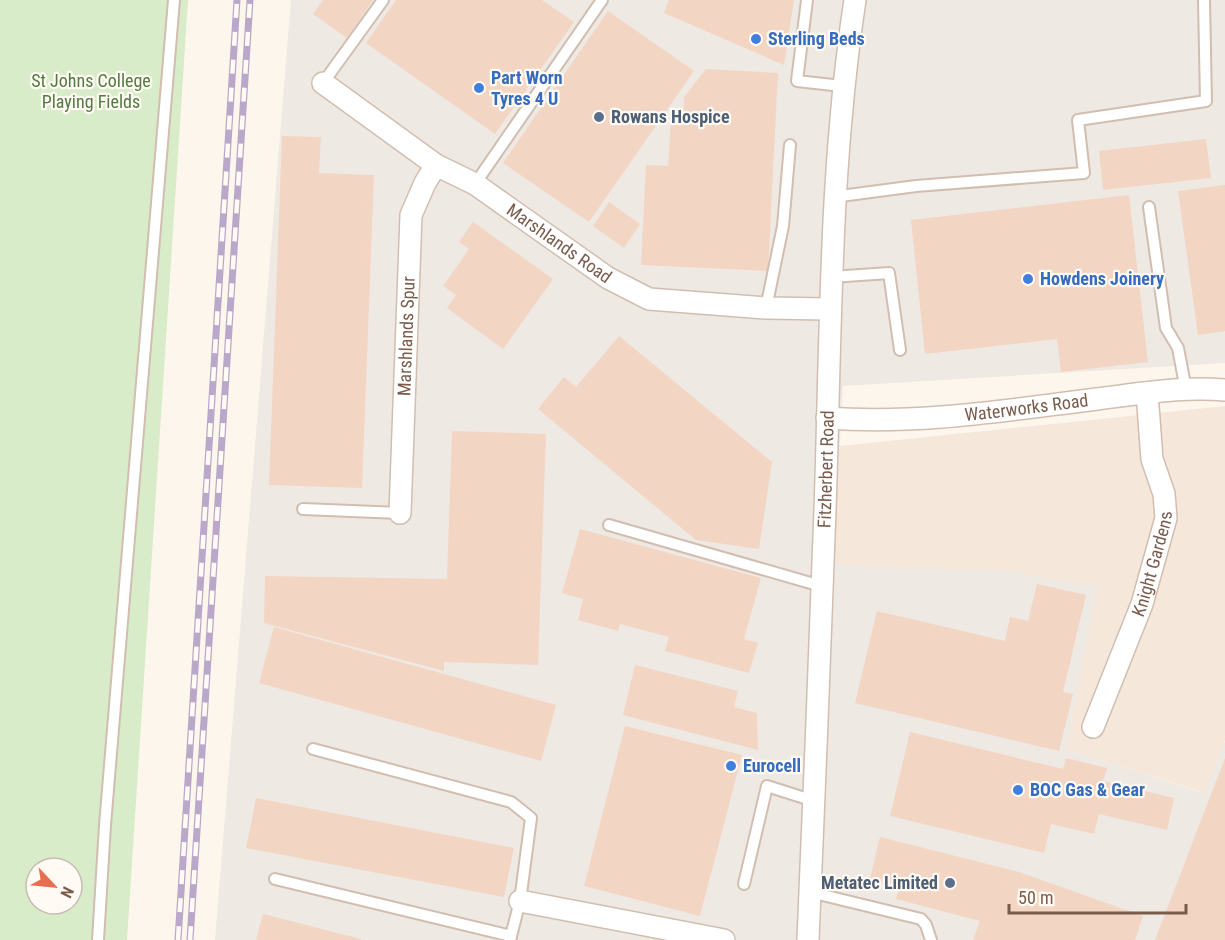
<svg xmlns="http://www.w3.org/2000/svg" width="1225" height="940" font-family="'Roboto Condensed',sans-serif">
	<rect width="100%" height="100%" fill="#fdf6ec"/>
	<polygon fill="#f5e8da" points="1225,406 1225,741 1205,793 1066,749 833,565 839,446"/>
	<polygon fill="#efe9e4" points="291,0 1225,0 1225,363 843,386 833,565 1011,571 1098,587 1066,749 1204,793 1225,741 1225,940 215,940"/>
	<path fill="#d8ecc9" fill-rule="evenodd" d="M0,0H188L127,940H0ZM36,868H72V904H36Z"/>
	<g fill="#f3d5c3">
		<polygon points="323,0 373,0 347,38 313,14"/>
		<polygon points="396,0 542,0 574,22 495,134 366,43"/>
		<polygon points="669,0 794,0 784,65 664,13"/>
		<polygon points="608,11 694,71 589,222 503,163"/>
		<polygon points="706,69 778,73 768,271 641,265 646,165 668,166 671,120 683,120 684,97"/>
		<polygon points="282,136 321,137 319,173 374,175 362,488 269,485"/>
		<polygon points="1206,139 1211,178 1103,190 1099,151"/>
		<polygon points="1225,185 1225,331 1198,335 1178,191"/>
		<polygon points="1129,195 1148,362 1061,372 1057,339 925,354 911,220"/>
		<polygon points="609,202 640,224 624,248 593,226"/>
		<polygon points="473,222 553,279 503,349 447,308 456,295 443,286 469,249 459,242"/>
		<polygon points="619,336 772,462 759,549 696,540 538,409 564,377 576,387"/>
		<polygon points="452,431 546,434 538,665 444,662 444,671 264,623 265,576 447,579"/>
		<polygon points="580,529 761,578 744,639 758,643 749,673 665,651 669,637 620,624 618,631 578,620 583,599 562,593"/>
		<polygon points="1037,584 1086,595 1063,692 1073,694 1059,751 855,703 877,611 1005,641 1010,617 1028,621"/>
		<polygon points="274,627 556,705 541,761 259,683"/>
		<polygon points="635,665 738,691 734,707 757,713 758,750 623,715"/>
		<polygon points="625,726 742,755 700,916 584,886"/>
		<polygon points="910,732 1063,769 1066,758 1107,768 1103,781 1174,798 1167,830 1099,814 1094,834 1051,824 1044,853 890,816"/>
		<polygon points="1225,758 1225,940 1155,940"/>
		<polygon points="256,798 514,848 504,897 246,848"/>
		<polygon points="880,837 1019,872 1143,916 1135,940 973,940 980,921 896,899 900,887 870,879"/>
		<polygon points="263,914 361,939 361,940 256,940"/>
	</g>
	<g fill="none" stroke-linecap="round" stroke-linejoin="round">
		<g stroke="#d1beb0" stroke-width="14">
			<g id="service">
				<polyline points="807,0 797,81 842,86"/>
				<polyline points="323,83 383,0"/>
				<polyline points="475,184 602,0"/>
				<polyline points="833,197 916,186 1084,173 1078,120 1206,101 1204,0"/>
				<polyline points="1149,207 1166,328 1178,348 1186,390"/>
				<polyline points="831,277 889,273 900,350"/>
				<polyline points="766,308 783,226 790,145"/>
				<polyline points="303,509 400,513"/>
				<polyline points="609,525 821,586"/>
				<polyline points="313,749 511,802 531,818 520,901 510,940"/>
				<polyline points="275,879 511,936"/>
				<polyline points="744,884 767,786 814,801"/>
				<polyline points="810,892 921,919 926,925 931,940"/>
				<polyline points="98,940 105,825 174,0"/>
			</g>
		</g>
		<g stroke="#d1beb0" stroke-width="24">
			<g id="minor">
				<path id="s1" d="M323,83L436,165L475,184L608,278L649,299L766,308L829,309"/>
				<path id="s2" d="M827,418C918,425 1007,410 1097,399C1139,394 1183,386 1225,390"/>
				<path id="s3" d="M400,513L411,215L425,183L436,165"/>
				<path id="s4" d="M1093,727L1142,604L1166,518L1164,494L1152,459L1147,393"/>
				<polyline points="520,901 724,940"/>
				<path id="s5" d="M808,940C814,797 820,653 825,510C831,337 829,172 855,0"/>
			</g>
		</g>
		<use href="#service" stroke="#fff" stroke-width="10"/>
		<use href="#minor" stroke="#fff" stroke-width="21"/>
		<g stroke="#b9a8c9" stroke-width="7">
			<g id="rail">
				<polyline points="178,940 237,0"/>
				<polyline points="190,940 250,0"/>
			</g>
		</g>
		<use href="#rail" stroke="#fffaf3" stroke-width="4.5" stroke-dasharray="14" stroke-linecap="butt"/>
	</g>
	<g fill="#3f7fe0" stroke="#fffaf3" stroke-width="2">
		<circle cx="756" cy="39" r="6"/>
		<circle cx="479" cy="88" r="6"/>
		<circle cx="1028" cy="279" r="6"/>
		<circle cx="731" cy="766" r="6"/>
		<circle cx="1018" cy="790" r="6"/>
	</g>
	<g fill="#5c6f8a" stroke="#fffaf3" stroke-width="2">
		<circle cx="599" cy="117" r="6"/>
		<circle cx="950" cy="883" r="6"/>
	</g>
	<g text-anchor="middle" stroke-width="4.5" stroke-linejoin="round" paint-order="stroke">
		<g font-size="18" font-weight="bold" fill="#366cbe" stroke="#fffaf3" text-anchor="start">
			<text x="768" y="45">Sterling Beds</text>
			<text x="491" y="84">Part Worn<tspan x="491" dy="21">Tyres 4 U</tspan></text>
			<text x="1040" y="285">Howdens Joinery</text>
			<text x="743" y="772">Eurocell</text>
			<text x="1030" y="796">BOC Gas &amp; Gear</text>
		</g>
		<g font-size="18" fill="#537a41" stroke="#fffaf3">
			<text x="91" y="87">St Johns College<tspan x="91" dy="21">Playing Fields</tspan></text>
		</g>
		<g font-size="18" font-weight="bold" fill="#4e5e75" stroke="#fffaf3" text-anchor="start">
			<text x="611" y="123">Rowans Hospice</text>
			<text x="938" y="889" text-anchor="end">Metatec Limited</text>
		</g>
		<g font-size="18" fill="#7a5c4d" stroke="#fffaf3">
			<text dy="6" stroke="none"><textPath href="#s1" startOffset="286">Marshlands Road</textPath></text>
			<text dy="6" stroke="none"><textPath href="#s3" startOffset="177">Marshlands Spur</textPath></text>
			<text dy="6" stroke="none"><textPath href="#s2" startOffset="200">Waterworks Road</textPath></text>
			<text dy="6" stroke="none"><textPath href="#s5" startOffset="471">Fitzherbert Road</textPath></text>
			<text dy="6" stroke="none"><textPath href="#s4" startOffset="174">Knight Gardens</textPath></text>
		</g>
	</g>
	<g transform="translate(54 886) rotate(116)"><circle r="28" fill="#fffaf3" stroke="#cabbb1" stroke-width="1.5"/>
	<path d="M0-4.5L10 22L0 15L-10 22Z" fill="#e76f51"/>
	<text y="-9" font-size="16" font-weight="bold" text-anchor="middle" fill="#7a5c4d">N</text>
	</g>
	<path d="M1009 904v9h177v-9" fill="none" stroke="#7a5c4d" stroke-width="3"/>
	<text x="1018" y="904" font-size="18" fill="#7a5c4d" stroke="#fffaf3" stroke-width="4.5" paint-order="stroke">50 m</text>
</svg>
